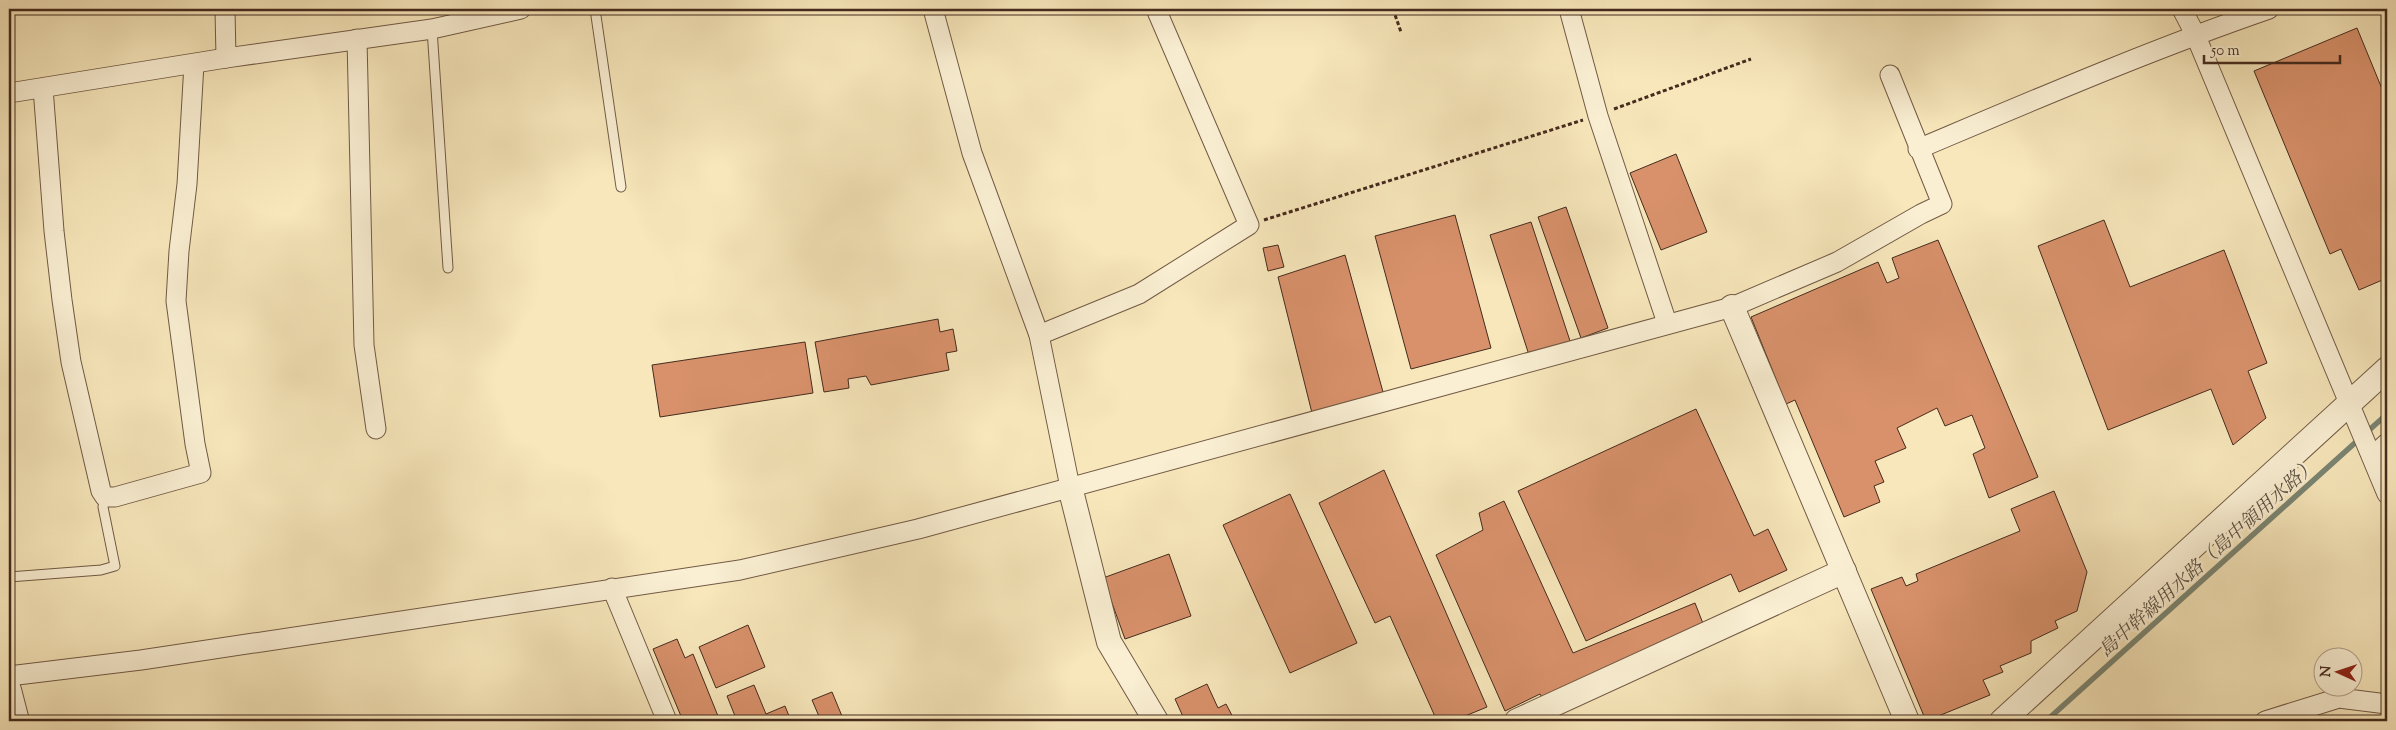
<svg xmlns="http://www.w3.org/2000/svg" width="2396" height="730" font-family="'Sorts Mill Goudy','Noto Serif JP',serif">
	<rect width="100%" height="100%" fill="#f7e7bb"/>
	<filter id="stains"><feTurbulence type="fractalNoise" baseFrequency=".004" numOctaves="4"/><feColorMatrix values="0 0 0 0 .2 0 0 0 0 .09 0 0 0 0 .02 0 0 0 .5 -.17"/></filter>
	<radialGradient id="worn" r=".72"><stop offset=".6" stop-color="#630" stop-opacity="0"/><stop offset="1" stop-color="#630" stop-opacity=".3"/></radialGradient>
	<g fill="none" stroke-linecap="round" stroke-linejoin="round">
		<polyline stroke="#7a8573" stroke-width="5.5" points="2046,721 2387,414"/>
	</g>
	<g fill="#d8916b" stroke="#452b1e">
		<polygon points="2357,28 2387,101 2387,278 2359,290 2341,249 2330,254 2254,71"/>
		<polygon points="1676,154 1707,232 1661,250 1630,173"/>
		<polygon points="1566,207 1608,328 1581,338 1538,217"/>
		<polygon points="1455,215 1491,348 1411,369 1375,236"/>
		<polygon points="2104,220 2130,287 2224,250 2267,363 2248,371 2266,418 2233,445 2211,389 2108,430 2038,246"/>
		<polygon points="1531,222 1571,344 1530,358 1490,235"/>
		<polygon points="1938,240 2038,477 1989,498 1973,454 1985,448 1972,415 1945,426 1937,408 1897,428 1906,448 1875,461 1884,482 1874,486 1880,502 1844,517 1795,400 1786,404 1751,317 1878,262 1887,283 1899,278 1892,258"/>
		<polygon points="1278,245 1284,267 1268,271 1263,248"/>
		<polygon points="1345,255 1383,392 1312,413 1278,277"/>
		<polygon points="938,319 940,332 953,329 957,351 946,353 949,370 871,385 866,376 848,379 849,388 824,392 815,342"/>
		<polygon points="805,342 813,393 660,417 652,365"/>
		<polygon points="1696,409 1754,536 1768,529 1787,570 1739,592 1731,574 1586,641 1518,491"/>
		<polygon points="1384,470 1487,707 1453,721 1437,721 1390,616 1375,623 1319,503"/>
		<polygon points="2054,491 2087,572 2077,611 2055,621 2058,628 2031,641 2031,653 2000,666 2003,672 1983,680 1990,695 1926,721 1871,589 1902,577 1906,586 1918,581 1916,574 2020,531 2011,509"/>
		<polygon points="1290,494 1357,643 1290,673 1223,525"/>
		<polygon points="1504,501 1573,653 1695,603 1704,626 1544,701 1540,694 1505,711 1436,555 1483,530 1479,513"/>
		<polygon points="1169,554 1191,616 1125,639 1103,578"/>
		<polygon points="748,625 765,667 716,688 699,647"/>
		<polygon points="677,639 685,658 693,654 720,721 683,721 653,649"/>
		<polygon points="1207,684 1218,708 1226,704 1235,721 1185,721 1175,699"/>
		<polygon points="754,685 766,714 785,706 791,721 737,721 727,696"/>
		<polygon points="832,692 844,721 821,721 812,700"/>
	</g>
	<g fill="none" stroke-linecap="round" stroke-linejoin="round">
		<g stroke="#725a45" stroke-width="11">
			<g id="service">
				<polyline points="595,9 621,187"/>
				<polyline points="432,29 448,268"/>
				<polyline points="9,577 101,570 115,566 103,507 105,497"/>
			</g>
		</g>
		<g stroke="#725a45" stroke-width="21">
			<g id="minor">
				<polyline points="225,9 226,58"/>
				<polyline points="933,9 972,153 1039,335 1070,487"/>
				<polyline points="1569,9 1598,116 1667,323"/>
				<polyline points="2182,9 2195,34 2387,494"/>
				<polyline points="357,39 364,345 376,429"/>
				<polyline points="43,88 54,231 62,300 71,362 101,491 105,497 115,497 201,473 195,444 176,301 179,251 187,184 194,64"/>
				<polyline points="9,93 226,58 432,29 521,9"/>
				<path d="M1918,149C2034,100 2150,50 2269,9"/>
				<polyline points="1039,335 1139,294 1249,225 1156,9"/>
				<polyline points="2373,456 2387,443"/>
				<polyline points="612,588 667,721"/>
				<polyline points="9,676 141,660 740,570 918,529 1732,307 1837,262 1921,214 1942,204 1890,75"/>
				<polyline points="2265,721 2339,698 2387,704"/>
			</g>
		</g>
		<g stroke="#725a45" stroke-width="26">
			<g id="tertiary">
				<polyline points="1732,307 1907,721"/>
				<polyline points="1070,487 1109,642 1156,721"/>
				<polyline points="9,690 17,721"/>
				<polyline points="1517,721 1844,571"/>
				<polyline points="2002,721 2387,369"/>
			</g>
		</g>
		<g stroke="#452b1e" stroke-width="3" stroke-dasharray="4 2.5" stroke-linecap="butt">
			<polyline points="1393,9 1401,32"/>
			<polyline points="1614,109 1751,59"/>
			<polyline points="1264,220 1583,120"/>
		</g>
		<use href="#service" stroke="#faefd3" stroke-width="9"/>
		<use href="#minor" stroke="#faefd3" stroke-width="19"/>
		<use href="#tertiary" stroke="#faefd3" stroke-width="24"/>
	</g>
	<g text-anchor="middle" stroke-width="5" stroke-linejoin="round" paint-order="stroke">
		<g font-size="19" font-style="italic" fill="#5b5041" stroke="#faefd3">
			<text transform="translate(2207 557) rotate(-42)" y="7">島中幹線用水路（島中領用水路）</text>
		</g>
	</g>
	<rect width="2396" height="730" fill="none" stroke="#f7e7bb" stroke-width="30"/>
	<rect x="10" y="10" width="2376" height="710" fill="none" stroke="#452b1e" stroke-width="2.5"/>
	<rect x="15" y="15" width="2366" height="700" fill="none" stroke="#452b1e"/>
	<g transform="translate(2338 672) rotate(273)"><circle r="24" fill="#faefd3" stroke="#b2a18b"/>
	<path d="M0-4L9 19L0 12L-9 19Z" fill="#8f2418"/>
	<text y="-8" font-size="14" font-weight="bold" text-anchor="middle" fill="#452b1e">N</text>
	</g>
	<path d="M2204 55v8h136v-8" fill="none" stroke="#452b1e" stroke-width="2.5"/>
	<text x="2211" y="55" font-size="15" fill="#452b1e" stroke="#faefd3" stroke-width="4" paint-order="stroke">50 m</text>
	<rect width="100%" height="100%" filter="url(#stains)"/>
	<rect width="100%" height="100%" fill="url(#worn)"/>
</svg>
